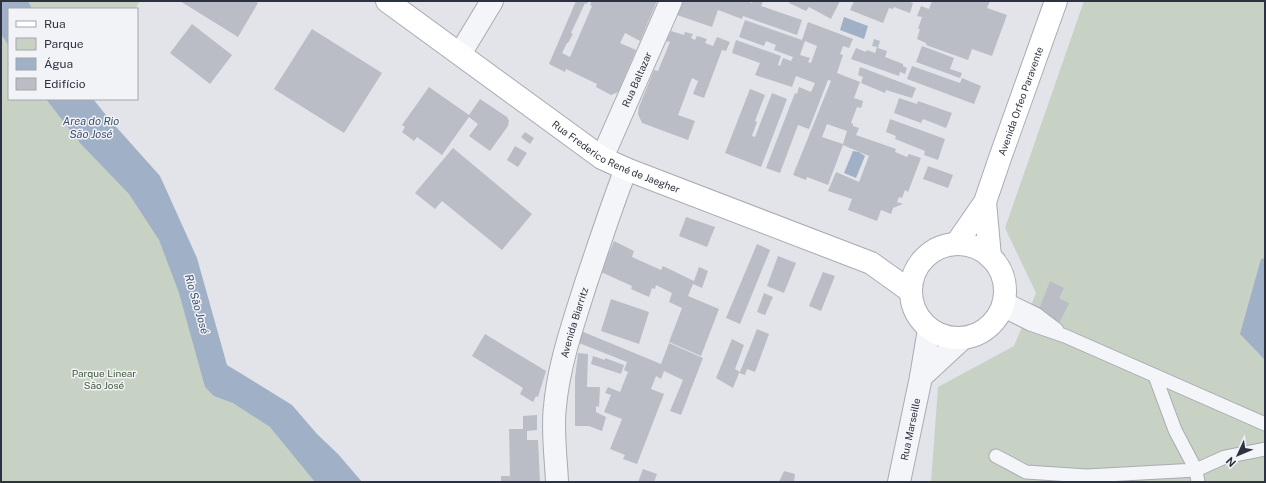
<svg xmlns="http://www.w3.org/2000/svg" width="1266" height="483" font-family="'Public Sans',sans-serif">
	<rect width="100%" height="100%" fill="#e2e4e9"/>
	<g fill="#c7d2c4">
		<polygon points="1,1 140,1 135,9 9,9 9,99 76,99 170,236 212,383 257,409 323,482 1,482"/>
		<polygon points="1084,1 1265,1 1265,482 931,482 938,387 1014,346 1036,293 1005,228"/>
	</g>
	<g fill="#a0b0c6">
		<polygon points="1,1 28,1 32,9 9,9 9,46 1,34"/>
		<polygon points="844,17 868,26 864,39 840,30"/>
		<polygon points="46,99 93,99 110,120 160,176 197,258 227,365 292,405 317,434 338,454 362,482 315,482 270,427 233,403 214,396 205,387 179,293 159,240 129,194 80,143"/>
		<polygon points="853,151 859,152 865,156 856,178 844,173"/>
		<polygon points="1265,258 1265,360 1240,334 1261,259"/>
	</g>
	<g fill="#babdc5" fill-rule="evenodd">
		<polygon points="180,1 255,1 258,3 238,37"/>
		<polygon points="576,1 588,1 587,4 585,3 571,33 573,34 568,43 567,43 562,53 570,57 592,6 590,5 592,1 657,1 640,41 625,33 620,43 636,50 618,92 611,95 596,87 597,84 566,69 565,72 549,64"/>
		<polygon points="683,1 747,1 752,3 753,1 763,1 761,6 802,20 797,35 743,16 742,19 718,10 712,27 677,15"/>
		<polygon points="790,1 840,1 831,19 809,7 806,11 789,3"/>
		<polygon points="854,1 896,2 907,1 913,3 910,13 894,7 893,9 889,8 883,23 850,10"/>
		<polygon points="932,1 990,1 987,8 1007,15 992,56 972,49 968,60 926,45 926,43 917,39 920,29 918,29 922,17 917,16 921,6 929,9"/>
		<path d="M745,20L802,40L808,22L853,39L849,48L843,46L840,54L843,55L837,73L860,82L854,98L863,101L861,108L857,107L851,123L853,124V126L859,128L856,135L896,149L895,152L907,157L909,154L921,158L908,192L905,190L902,198L899,197L897,202L903,204L893,208L891,214L881,210L877,221L848,210L852,199L828,191L836,172L859,182L869,156L843,145L828,185L807,177L806,180L793,175L831,81L829,80H828L809,129L798,125L780,173L766,168L795,93L797,94L799,87L811,92L815,83L796,76L792,87L755,75L760,63L732,53L736,40L781,56L778,65L780,66L783,58L791,61L793,57L774,50L776,45L766,41L764,46L739,37ZM805,41L817,46L811,63L808,62L810,58L800,55ZM827,124L847,131L843,144L822,137Z"/>
		<polygon points="192,24 232,55 210,84 170,53"/>
		<polygon points="312,29 382,73 344,133 274,89"/>
		<polygon points="671,31 684,35 685,32 693,34 691,38 695,40 697,36 707,39 705,43 713,46 717,37 730,42 726,51 722,50 704,98 693,94 698,81 692,78 678,115 695,121 688,140 642,123 638,114 639,107 654,70 658,71 670,42 666,41"/>
		<polygon points="874,39 880,41 878,48 887,51 885,57 903,64 903,66 907,68 905,74 900,72 899,76 851,59 856,48 866,52 867,50 875,53 877,47 872,46"/>
		<polygon points="922,46 954,58 950,69 962,73 960,78 916,62"/>
		<polygon points="912,66 960,83 962,78 981,86 974,104 907,79"/>
		<polygon points="860,67 916,88 912,98 886,90 885,93 861,83 863,77 858,75"/>
		<polygon points="429,87 469,115 480,99 507,117 509,121 508,126 490,151 469,136 478,124 469,117 442,155 417,137 414,141 402,132 405,127 402,125"/>
		<polygon points="750,89 765,95 755,121 757,122 752,136 755,137 772,93 787,99 761,167 725,153"/>
		<polygon points="899,98 917,104 918,101 952,113 946,128 923,119 921,123 894,113"/>
		<polygon points="890,119 945,139 938,160 924,155 925,151 895,139 896,136 886,132"/>
		<polygon points="525,132 534,138 530,144 521,137"/>
		<polygon points="515,146 527,153 518,167 507,160"/>
		<polygon points="453,148 532,214 502,250 442,201 435,209 415,193"/>
		<polygon points="928,166 953,175 948,188 923,179"/>
		<polygon points="686,217 715,227 707,247 679,236"/>
		<polygon points="614,241 634,251 632,257 661,270 663,266 694,281 699,267 708,271 702,288 693,284 688,296 719,309 701,356 669,342 682,308 669,302 672,293 656,285 655,289 652,288 649,297 631,289 632,286 601,272"/>
		<polygon points="757,244 770,250 740,324 726,318"/>
		<polygon points="778,256 796,263 784,293 767,286"/>
		<polygon points="823,272 835,276 821,311 809,306"/>
		<polygon points="1050,281 1064,288 1059,298 1069,303 1060,322 1038,312"/>
		<polygon points="764,293 773,297 765,315 757,312"/>
		<polygon points="611,299 649,312 639,344 601,331"/>
		<polygon points="757,329 769,334 755,372 747,369 745,375 739,373 733,388 716,378 732,339 744,345 735,369 740,372"/>
		<polygon points="581,331 661,364 669,343 703,358 681,415 670,411 683,380 664,371 661,379 656,376 651,389 664,394 637,464 623,459 625,455 610,449 622,419 604,412 611,395 605,393 608,387 620,392 628,372 624,370 627,362 579,343"/>
		<polygon points="485,334 546,371 538,397 536,396 533,402 520,394 523,388 472,356"/>
		<polygon points="578,353 588,354 587,387 600,387 599,407 596,406 596,412 606,417 602,431 589,426 575,426 575,378"/>
		<polygon points="593,356 605,360 605,358 624,365 621,374 591,364"/>
		<polygon points="537,415 537,430 527,431 527,440 538,440 540,482 501,482 501,476 510,476 509,429 523,429 523,416"/>
		<polygon points="643,469 657,474 654,482 638,482"/>
		<polygon points="784,471 795,474 794,482 779,482"/>
	</g>
	<g fill="none" stroke-linecap="round" stroke-linejoin="round">
		<g stroke="#a8abb3" stroke-width="15">
			<g id="service">
				<polyline points="1005,299 1036,314 1057,330"/>
				<polyline points="1002,310 1030,324 1065,336 1265,424"/>
				<polyline points="996,456 1026,472 1087,476 1196,470 1175,430 1155,376"/>
				<polyline points="1198,482 1196,470 1225,457 1265,449"/>
			</g>
		</g>
		<g stroke="#a8abb3" stroke-width="24">
			<g id="minor">
				<polyline points="460,54 492,1"/>
				<path id="s1" d="M602,158L671,1"/>
				<polyline points="921,377 962,339"/>
				<path id="s2" d="M557,482C556,457 552,431 555,406C559,364 573,324 586,283C599,245 611,207 626,169"/>
				<path id="s3" d="M899,482L921,377L929,329"/>
			</g>
		</g>
		<g stroke="#a8abb3" stroke-width="24">
			<g id="secondary">
				<path id="s4" d="M387,1L602,158L626,169L871,263L910,291"/>
				<polyline points="985,202 990,257"/>
				<circle cx="958" cy="291" r="47"/>
				<path id="s5" d="M956,244L985,202L1000,158L1056,1"/>
			</g>
		</g>
		<use href="#service" stroke="#f4f5f8" stroke-width="13"/>
		<use href="#minor" stroke="#f4f5f8" stroke-width="22"/>
		<use href="#secondary" stroke="#fff" stroke-width="22"/>
	</g>
	<g text-anchor="middle" stroke-width="3" stroke-linejoin="round" paint-order="stroke">
		<g font-size="10" fill="#2c3240" stroke="#f2f3f7">
			<text dy="4" stroke="none"><textPath href="#s1" startOffset="86">Rua Baltazar</textPath></text>
			<text dy="4" stroke="none"><textPath href="#s5" startOffset="158">Avenida Orfeo Paravente</textPath></text>
			<text dy="4" stroke="none"><textPath href="#s4" startOffset="278">Rua Frederico René de Jaegher</textPath></text>
			<text dy="4" stroke="none"><textPath href="#s2" startOffset="162">Avenida Biarritz</textPath></text>
			<text dy="4" stroke="none"><textPath href="#s3" startOffset="54">Rua Marseille</textPath></text>
		</g>
		<g font-size="10" fill="#3e5a3a" stroke="#f2f3f7">
			<text x="104" y="377">Parque Linear<tspan x="104" dy="12">São José</tspan></text>
		</g>
		<g font-size="11" font-style="italic" fill="#394f70" stroke="#f2f3f7">
			<text x="91" y="125">Area do Rio<tspan x="91" dy="13">São José</tspan></text>
			<text transform="translate(197 304) rotate(74)" y="4">Rio São José</text>
		</g>
	</g>
	<rect width="1266" height="483" fill="none" stroke="#2c3240" stroke-width="4"/>
	<rect x="8" y="8" width="130" height="92" fill="#f2f3f7" stroke="#a3a6ae"/>
	<rect x="16" y="21" width="20" height="6" fill="#ffffff" stroke="#a3a6ae"/>
	<text x="44" y="28" font-size="12" fill="#2c3240">Rua</text>
	<rect x="16" y="38" width="20" height="12" fill="#c7d2c4" stroke="#a3a6ae"/>
	<text x="44" y="48" font-size="12" fill="#2c3240">Parque</text>
	<rect x="16" y="58" width="20" height="12" fill="#a0b0c6" stroke="#a3a6ae"/>
	<text x="44" y="68" font-size="12" fill="#2c3240">Água</text>
	<rect x="16" y="78" width="20" height="12" fill="#babdc5" stroke="#a3a6ae"/>
	<text x="44" y="88" font-size="12" fill="#2c3240">Edifício</text>
	<g transform="translate(1238 455) rotate(226)" stroke="#f2f3f7" stroke-width="3" paint-order="stroke">
	<path d="M0-3L7 15L0 10L-7 15Z" fill="#2c3240"/>
	<text y="-6" font-size="11" font-weight="bold" text-anchor="middle" fill="#2c3240">N</text>
	</g>
</svg>
